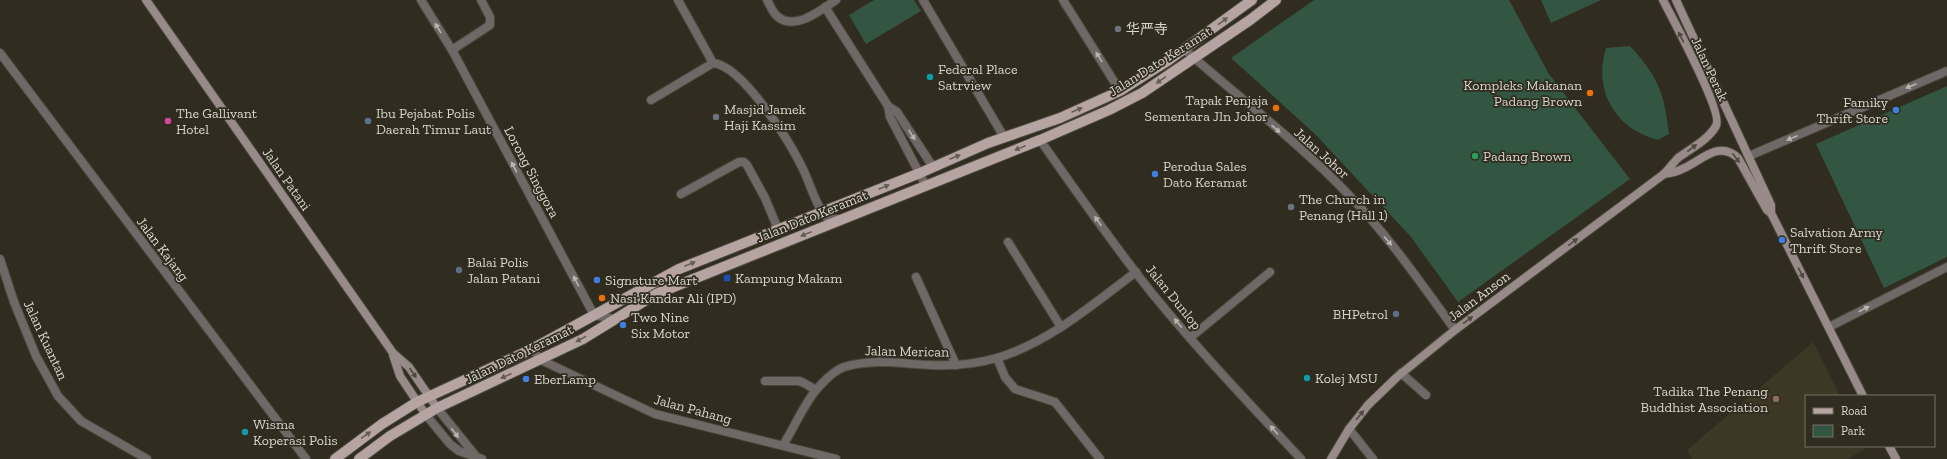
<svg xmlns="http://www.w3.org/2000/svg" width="1947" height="459" font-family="'Zilla Slab','Noto Sans SC',serif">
	<rect width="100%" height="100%" fill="#302c1f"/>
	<polygon fill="#3d3825" points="1813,342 1840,396 1806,396 1806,446 1865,446 1866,448 1848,459 1692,459 1687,450"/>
	<g fill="#325641">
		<polygon points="874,0 914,0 921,11 866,44 849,15"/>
		<polygon points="1314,0 1509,0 1549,74 1630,179 1458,302 1411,237 1315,134 1231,58"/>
		<polygon points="1541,0 1601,0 1551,23"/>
		<path d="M1630,46C1659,78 1664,93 1669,134L1658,140C1614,129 1593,89 1606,48Z"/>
		<polygon points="1947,86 1947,257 1884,288 1816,144"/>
	</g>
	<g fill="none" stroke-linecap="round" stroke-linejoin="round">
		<g stroke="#4b473b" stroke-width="10">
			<g id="minor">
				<polyline points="421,0 452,50 594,315 614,319"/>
				<path d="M678,0L713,63C743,66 789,141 802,167C811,185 815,205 828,219H839"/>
				<path d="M767,0C770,5 773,13 777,16C794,32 821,10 836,0"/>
				<polyline points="923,0 1004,137"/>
				<polyline points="1063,0 1120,91"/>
				<polyline points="825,7 888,106 890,117 926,186"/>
				<path d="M1184,49C1237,96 1297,141 1346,192C1387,234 1421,283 1455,330"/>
				<polyline points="452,50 490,25 490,17 481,0"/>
				<polyline points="0,53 306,459"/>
				<polyline points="651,100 713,63"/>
				<polyline points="888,106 897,112 933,167"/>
				<path d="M1040,140C1076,191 1112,243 1151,292C1198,350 1250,404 1301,459"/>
				<polyline points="1749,156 1947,71"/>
				<polyline points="681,194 739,162 744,162 747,165 765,198 778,229"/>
				<polyline points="1008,242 1061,327"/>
				<polyline points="0,259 14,302 36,356 58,396 81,421 147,459"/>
				<polyline points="916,277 956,365"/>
				<polyline points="1829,327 1947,267"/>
				<polyline points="1190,338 1270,272"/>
				<polyline points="532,349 541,360 655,414 836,459"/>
				<polyline points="997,358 1005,377 1015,389 1055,402 1100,459"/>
				<polyline points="1401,373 1426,395"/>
				<polyline points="765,381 799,381 804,383 816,390"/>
				<polyline points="437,408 475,455"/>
				<polyline points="426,415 450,444 459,451 482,459"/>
				<polyline points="1349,429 1373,459"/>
				<path d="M783,445C794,428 803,406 816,390C823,382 833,371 844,367C872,358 902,364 931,365C953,366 976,364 997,358C1050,342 1093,304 1136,272"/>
			</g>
		</g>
		<g stroke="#4b473b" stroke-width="10">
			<g id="secondary">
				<polyline points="146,0 393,353 409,367 437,408"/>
				<polyline points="1676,0 1771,205 1771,213 1863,396"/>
				<path d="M1664,174C1670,173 1677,172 1682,169C1700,162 1719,139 1738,158L1767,210L1771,213"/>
				<polyline points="393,355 400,376 426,415"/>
				<polyline points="1889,446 1896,459"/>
				<path d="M1331,459L1349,429L1368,405L1397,377L1455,330L1664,174C1669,169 1673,163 1678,158C1690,149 1708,140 1716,126C1724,113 1672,18 1663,0"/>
			</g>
		</g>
		<g stroke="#4b473b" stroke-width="12">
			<g id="primary">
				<polyline points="335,459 382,424 417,402 532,349 679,269 920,173 988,143 1060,118 1120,91 1169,60 1252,0"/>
				<polyline points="359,459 390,436 437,408 583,339 656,294 1040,140 1109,110 1142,93 1250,20 1276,0"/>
			</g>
		</g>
		<use href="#minor" stroke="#706867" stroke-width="8"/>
		<use href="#secondary" stroke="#978a89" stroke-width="8"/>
		<use href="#primary" stroke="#b5a4a2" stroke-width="10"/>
	</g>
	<defs><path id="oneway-solid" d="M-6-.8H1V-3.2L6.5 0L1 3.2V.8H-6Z"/></defs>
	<g fill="#655c53">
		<use href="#oneway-solid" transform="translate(1223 21) rotate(-36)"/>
		<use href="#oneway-solid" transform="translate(1161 80) rotate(146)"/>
		<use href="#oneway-solid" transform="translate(1077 110) rotate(-23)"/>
		<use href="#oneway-solid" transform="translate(1020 148) rotate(158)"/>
		<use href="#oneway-solid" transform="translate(955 157) rotate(-23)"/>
		<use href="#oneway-solid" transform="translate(884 187) rotate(-22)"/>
		<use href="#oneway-solid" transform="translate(806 234) rotate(158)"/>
		<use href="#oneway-solid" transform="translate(690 264) rotate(-22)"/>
		<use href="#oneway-solid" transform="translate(581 339) rotate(151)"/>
		<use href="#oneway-solid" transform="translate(506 376) rotate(155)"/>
		<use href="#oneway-solid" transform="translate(366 435) rotate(-35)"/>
	</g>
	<g fill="#bab5af">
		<use href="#oneway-solid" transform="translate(438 28) rotate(-122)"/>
		<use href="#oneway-solid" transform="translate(1099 57) rotate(-122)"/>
		<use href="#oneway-solid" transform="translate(1911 86) rotate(157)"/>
		<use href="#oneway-solid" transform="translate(1276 129) rotate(41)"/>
		<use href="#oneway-solid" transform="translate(912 135) rotate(57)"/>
		<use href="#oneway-solid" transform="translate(1792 138) rotate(158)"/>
		<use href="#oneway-solid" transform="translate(514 167) rotate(-118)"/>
		<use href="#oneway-solid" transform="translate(1098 221) rotate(-125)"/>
		<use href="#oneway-solid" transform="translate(1388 241) rotate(50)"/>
		<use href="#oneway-solid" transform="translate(576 281) rotate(-118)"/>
		<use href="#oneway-solid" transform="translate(1864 309) rotate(-27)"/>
		<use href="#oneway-solid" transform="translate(1178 323) rotate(-130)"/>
		<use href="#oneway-solid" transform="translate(1274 430) rotate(-132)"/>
		<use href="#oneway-solid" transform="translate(455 433) rotate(53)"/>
	</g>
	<g fill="#4f483f">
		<use href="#oneway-solid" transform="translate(1681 37) rotate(-116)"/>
		<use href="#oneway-solid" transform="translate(1692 148) rotate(-38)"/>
		<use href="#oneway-solid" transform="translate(1736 158) rotate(53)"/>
		<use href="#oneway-solid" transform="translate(1573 242) rotate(-37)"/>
		<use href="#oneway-solid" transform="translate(1801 273) rotate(63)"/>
		<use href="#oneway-solid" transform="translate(1468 320) rotate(-37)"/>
		<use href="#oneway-solid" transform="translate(413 373) rotate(56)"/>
		<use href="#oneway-solid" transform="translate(1360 415) rotate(-51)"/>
	</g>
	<g fill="#6b7280" stroke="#302c1f" stroke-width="1.5">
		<circle cx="1118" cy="29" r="4"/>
		<circle cx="716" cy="117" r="4"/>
		<circle cx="1291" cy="207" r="4"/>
	</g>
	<g fill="#0f9aa8" stroke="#302c1f" stroke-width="1.5">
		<circle cx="930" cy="77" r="4"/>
		<circle cx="1307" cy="378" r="4"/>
		<circle cx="245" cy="432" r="4"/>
	</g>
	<g fill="#e8710a" stroke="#302c1f" stroke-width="1.5">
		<circle cx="1590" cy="93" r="4"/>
		<circle cx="1276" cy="108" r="4"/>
		<circle cx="602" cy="298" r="4"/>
	</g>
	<g fill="#3f7fe0" stroke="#302c1f" stroke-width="1.5">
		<circle cx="1896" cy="110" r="4"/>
		<circle cx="1155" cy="174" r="4"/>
		<circle cx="1782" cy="240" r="4"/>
		<circle cx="597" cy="280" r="4"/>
		<circle cx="623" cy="325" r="4"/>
		<circle cx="526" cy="379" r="4"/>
	</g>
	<circle fill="#d1479c" stroke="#302c1f" stroke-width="1.5" cx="168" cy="121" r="4"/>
	<g fill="#5c6f8a" stroke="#302c1f" stroke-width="1.5">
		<circle cx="368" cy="121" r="4"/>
		<circle cx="459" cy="270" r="4"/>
		<circle cx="1396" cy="314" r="4"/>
	</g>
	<circle fill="#2e9e5b" stroke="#302c1f" stroke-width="1.5" cx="1475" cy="156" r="4"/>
	<rect fill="#1a4fb4" stroke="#302c1f" stroke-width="1.5" x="723" y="274" width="8" height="8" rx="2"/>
	<circle fill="#8d6e63" stroke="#302c1f" stroke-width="1.5" cx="1776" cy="399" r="4"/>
	<g text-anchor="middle" stroke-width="3.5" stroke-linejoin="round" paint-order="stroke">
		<g font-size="14" fill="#d9d6ce" stroke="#302c1f" text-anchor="start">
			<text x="1126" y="34">华严寺</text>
			<text x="938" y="74">Federal Place<tspan x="938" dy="16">Satrview</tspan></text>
			<text x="1582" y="90" text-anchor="end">Kompleks Makanan<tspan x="1582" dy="16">Padang Brown</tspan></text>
			<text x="1268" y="105" text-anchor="end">Tapak Penjaja<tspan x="1268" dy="16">Sementara Jln Johor</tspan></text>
			<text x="1888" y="107" text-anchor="end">Famiky<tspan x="1888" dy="16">Thrift Store</tspan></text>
			<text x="724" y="114">Masjid Jamek<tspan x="724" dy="16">Haji Kassim</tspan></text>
			<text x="176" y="118">The Gallivant<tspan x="176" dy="16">Hotel</tspan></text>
			<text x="376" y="118">Ibu Pejabat Polis<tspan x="376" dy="16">Daerah Timur Laut</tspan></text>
			<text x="1483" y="161">Padang Brown</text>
			<text x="1163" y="171">Perodua Sales<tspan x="1163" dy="16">Dato Keramat</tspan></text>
			<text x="1299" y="204">The Church in<tspan x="1299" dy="16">Penang (Hall 1)</tspan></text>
			<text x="1790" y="237">Salvation Army<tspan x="1790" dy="16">Thrift Store</tspan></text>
			<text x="467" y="267">Balai Polis<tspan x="467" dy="16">Jalan Patani</tspan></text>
			<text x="735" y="283">Kampung Makam</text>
			<text x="605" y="285">Signature Mart</text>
			<text x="610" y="303">Nasi Kandar Ali (IPD)</text>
			<text x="1388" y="319" text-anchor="end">BHPetrol</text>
			<text x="631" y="322">Two Nine<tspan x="631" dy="16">Six Motor</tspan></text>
			<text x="1315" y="383">Kolej MSU</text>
			<text x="534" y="384">EberLamp</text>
			<text x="1768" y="396" text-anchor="end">Tadika The Penang<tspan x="1768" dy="16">Buddhist Association</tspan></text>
			<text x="253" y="429">Wisma<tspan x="253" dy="16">Koperasi Polis</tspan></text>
		</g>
		<g font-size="14" fill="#d9d6ce" stroke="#302c1f">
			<text transform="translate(1160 61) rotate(-32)" y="5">Jalan Dato Keramat</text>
			<text transform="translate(1710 69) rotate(65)" y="5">Jalan Perak</text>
			<text transform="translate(1322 153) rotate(42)" y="5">Jalan Johor</text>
			<text transform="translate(532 172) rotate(62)" y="5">Lorong Singgora</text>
			<text transform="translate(287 179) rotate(55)" y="5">Jalan Patani</text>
			<text transform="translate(812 216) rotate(-22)" y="5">Jalan Dato Keramat</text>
			<text transform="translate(163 249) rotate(53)" y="5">Jalan Kajang</text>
			<text transform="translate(1479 296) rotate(-37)" y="5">Jalan Anson</text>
			<text transform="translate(1174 297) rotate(51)" y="5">Jalan Dunlop</text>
			<text transform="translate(46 340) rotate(65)" y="5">Jalan Kuantan</text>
			<text transform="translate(907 351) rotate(1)" y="5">Jalan Merican</text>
			<text transform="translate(519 354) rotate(-26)" y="5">Jalan Dato Keramat</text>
			<text transform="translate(693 409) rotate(15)" y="5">Jalan Pahang</text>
		</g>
	</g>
	<rect x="1805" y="395" width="130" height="52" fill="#302c1f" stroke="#747065"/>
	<rect x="1813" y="408" width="20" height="6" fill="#b5a4a2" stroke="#747065"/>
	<text x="1841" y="415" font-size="12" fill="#d9d6ce">Road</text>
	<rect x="1813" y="425" width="20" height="12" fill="#325641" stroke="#747065"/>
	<text x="1841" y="435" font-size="12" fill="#d9d6ce">Park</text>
</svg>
